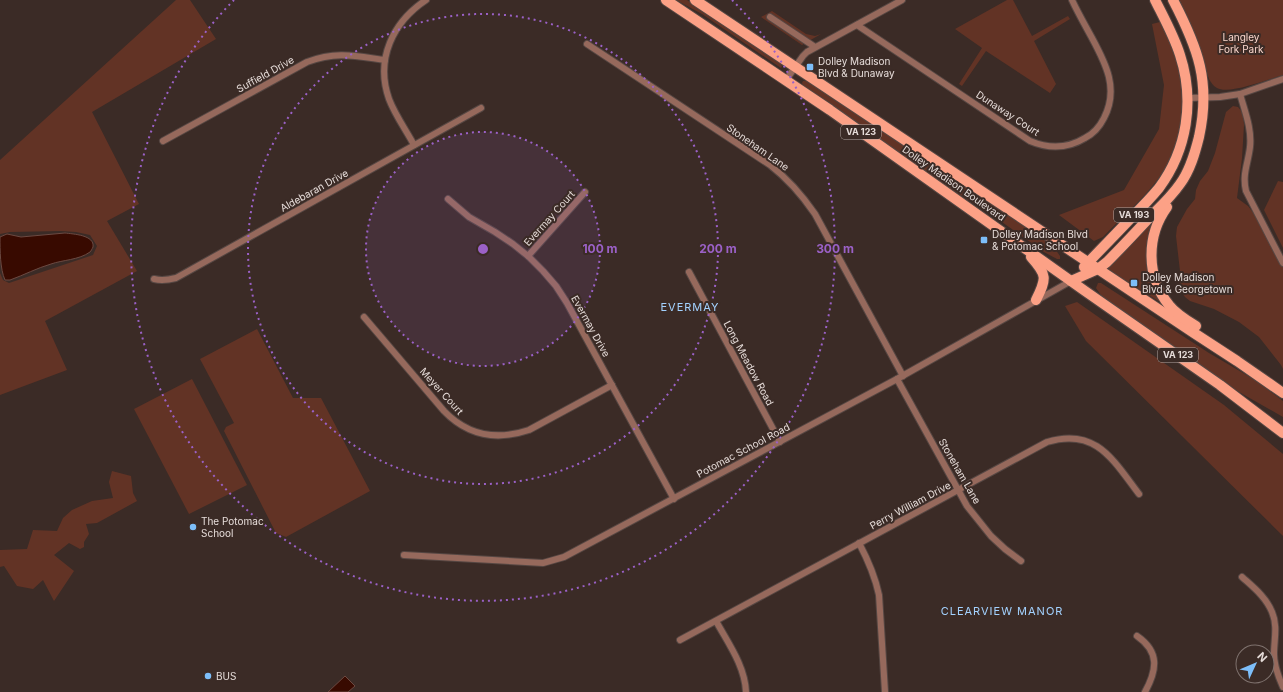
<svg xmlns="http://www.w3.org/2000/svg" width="1283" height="692" font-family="Inter,sans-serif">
	<rect width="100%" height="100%" fill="#3b2b26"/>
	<g fill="#623325">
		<polygon points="176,0 190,0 216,39 92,112 139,204 107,221 137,271 45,321 67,370 0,395 0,273 3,280 9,283 93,255 97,246 90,235 76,232 61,231 10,232 0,234 0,160"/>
		<polygon points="676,0 687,0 781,64 782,66 781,68 778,66 702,14"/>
		<polygon points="1007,0 1013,0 1032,36 1068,16 1070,19 1034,41 1056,84 1050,93 986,51 962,86 959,84 982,48 955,29"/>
		<path d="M1179,0H1283V75C1269,79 1229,95 1217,88C1213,86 1211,82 1209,79L1194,36Z"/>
		<polygon points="772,11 806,34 815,36 821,34 802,45 761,17"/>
		<path d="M1160,22C1171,36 1176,56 1180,73C1184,90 1184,107 1181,124C1180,131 1179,138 1177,145C1164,182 1130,209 1103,237L1094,241L1059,215L1124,190L1159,129L1164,85L1152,24Z"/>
		<polygon points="803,81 807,81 1045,239 1053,246 1060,256 1060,259 1057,259 1044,252 995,217 906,160 803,86 802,83"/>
		<polygon points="1233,106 1238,107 1243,113 1244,125 1242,158 1237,198 1248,206 1259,220 1283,266 1283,369 1281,365 1259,337 1239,322 1214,309 1190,301 1185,297 1177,286 1180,271 1176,236 1177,227 1187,209 1195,199 1196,190 1200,181 1208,171 1215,153 1226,112"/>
		<polygon points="1278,181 1283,182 1283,248 1264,210"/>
		<polygon points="1160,211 1153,286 1160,302 1104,268"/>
		<polygon points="1098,283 1101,283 1209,353 1255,380 1283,401 1283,417 1232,388 1103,298 1096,288"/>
		<polygon points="1077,302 1224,405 1283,454 1283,536 1086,341 1065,306"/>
		<polygon points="257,329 293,398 321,398 370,491 286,537 276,533 224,431 226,427 234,423 200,359"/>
		<polygon points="192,379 247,485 189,514 134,409"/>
		<polygon points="112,471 131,476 133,493 137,501 97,523 86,524 89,534 84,542 84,547 80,549 69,543 54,555 74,571 54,601 43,580 33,589 17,586 4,566 0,567 0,550 27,549 33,530 57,531 63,518 72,510 92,501 113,498 109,482"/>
	</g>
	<g fill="#380a00" stroke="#6c4941">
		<path d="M65,233C73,234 95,235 93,247C92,249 91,251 90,252C79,260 62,260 51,264C37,268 24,275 10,280H5C0,269 0,250 0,237L7,234L21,237Z"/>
		<polygon points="345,676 355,686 348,692 328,692"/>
	</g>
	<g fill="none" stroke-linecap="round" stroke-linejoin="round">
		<g stroke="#564743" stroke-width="8">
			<g id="street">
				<polyline points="770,17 815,47"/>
				<path d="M857,25L1030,141C1049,149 1067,149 1085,138C1093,134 1100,126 1104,118C1119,89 1106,64 1092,38C1085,25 1078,13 1072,0"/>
				<path d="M587,44L770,165C788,179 802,195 815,214L903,376"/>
				<polyline points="786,80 803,56 807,52 902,0"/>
				<path d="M1240,94C1245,112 1252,129 1250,147C1248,164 1242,174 1246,191L1283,263"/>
				<polyline points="1188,98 1220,97 1240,94 1283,79"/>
				<path d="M163,141L307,62C337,51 355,56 385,60"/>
				<path d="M414,145C406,130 395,115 389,99C375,59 393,22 426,0"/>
				<polyline points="448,199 469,217 495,232 513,244 528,256 543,271 556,286 567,303 674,499"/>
				<polyline points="528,256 585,192"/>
				<polyline points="689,272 780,442"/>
				<path d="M154,279C162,281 168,280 176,278L481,108"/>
				<path d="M364,317L444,411C468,436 496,441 529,430L612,385"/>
				<polyline points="897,379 967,506 991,536 1005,549 1021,561"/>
				<path d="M859,543C868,560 875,576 879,595L885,692"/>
				<polyline points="404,555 543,563 564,557 897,379 1071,281"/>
				<path d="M1242,577C1253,587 1266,597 1272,612C1278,626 1274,640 1274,654C1274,666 1278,676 1283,687"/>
				<path d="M716,621C728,643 745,666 746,692"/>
				<path d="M1137,636C1160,652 1157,670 1145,692"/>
				<path d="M680,640L1047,442C1096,427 1113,460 1139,494"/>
			</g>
		</g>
		<g stroke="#564743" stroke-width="12">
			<g id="primary">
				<polyline points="666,0 830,110 1085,291 1220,385 1283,433"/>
				<polyline points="695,0 1194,333 1237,361 1283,393"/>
				<path d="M1167,207C1146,236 1146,277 1169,305C1176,314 1186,320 1196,326"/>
				<path d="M1031,257C1047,275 1047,278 1036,300"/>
				<path d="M1084,267C1099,251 1115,235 1130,219C1140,209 1150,199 1159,188C1187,150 1195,101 1180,55C1174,36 1164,18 1155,0"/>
				<path d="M1071,281L1098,269L1107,262C1121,248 1135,233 1149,218C1159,208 1171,197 1180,184C1190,171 1195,153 1199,137C1211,82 1198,48 1173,0"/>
			</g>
		</g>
		<use href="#street" stroke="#96695c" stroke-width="6"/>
		<use href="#primary" stroke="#fca186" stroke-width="10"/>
	</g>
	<circle cx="483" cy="249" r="117" fill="#9b61c7" fill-opacity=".12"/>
	<g fill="none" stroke="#9b61c7" stroke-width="2" stroke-dasharray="2 4">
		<circle cx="483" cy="249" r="117"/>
		<circle cx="483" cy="249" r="235"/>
		<path d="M732 0A352 352 0 1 1 234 0"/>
	</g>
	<g fill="#7dbef9" stroke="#3b2b26" stroke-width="1.5">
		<rect x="806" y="63" width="8" height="8" rx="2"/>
		<rect x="980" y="236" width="8" height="8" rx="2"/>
		<rect x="1130" y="279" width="8" height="8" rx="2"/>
		<circle cx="193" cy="527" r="4"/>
		<circle cx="208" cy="676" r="4"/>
	</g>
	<g text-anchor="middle" stroke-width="4" stroke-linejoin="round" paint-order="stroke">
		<g fill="#3b2b26" stroke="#b3a7a3" stroke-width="1">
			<rect x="841" y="125" width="40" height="14" rx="3"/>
			<rect x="1114" y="208" width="40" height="14" rx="3"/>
			<rect x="1158" y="348" width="40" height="14" rx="3"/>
		</g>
		<g font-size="9" font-weight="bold" fill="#e6dcd9">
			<text x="861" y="135">VA 123</text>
			<text x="1134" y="218">VA 193</text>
			<text x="1178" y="358">VA 123</text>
		</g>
		<g font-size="10" fill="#fad6cc" stroke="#3b2b26">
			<text x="1241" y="41">Langley<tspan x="1241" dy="12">Fork Park</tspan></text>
		</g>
		<g font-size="10" fill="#e6dcd9" stroke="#3b2b26" text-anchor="start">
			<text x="818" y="65">Dolley Madison<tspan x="818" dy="12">Blvd &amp; Dunaway</tspan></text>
			<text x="992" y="238">Dolley Madison Blvd<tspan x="992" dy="12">&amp; Potomac School</tspan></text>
			<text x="1142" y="281">Dolley Madison<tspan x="1142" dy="12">Blvd &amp; Georgetown</tspan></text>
			<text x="201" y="525">The Potomac<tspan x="201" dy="12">School</tspan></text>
			<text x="216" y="680">BUS</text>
		</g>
		<g font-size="10" fill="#e6dcd9" stroke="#3b2b26">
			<text transform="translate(265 74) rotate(-29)" y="4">Suffield Drive</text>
			<text transform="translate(1008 113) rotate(33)" y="4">Dunaway Court</text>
			<text transform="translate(758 147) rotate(35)" y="4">Stoneham Lane</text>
			<text transform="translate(954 183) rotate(35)" y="4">Dolley Madison Boulevard</text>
			<text transform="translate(314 190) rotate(-29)" y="4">Aldebaran Drive</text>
			<text transform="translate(549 218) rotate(-48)" y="4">Evermay Court</text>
			<text transform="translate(591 326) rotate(61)" y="4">Evermay Drive</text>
			<text transform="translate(749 363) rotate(62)" y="4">Long Meadow Road</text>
			<text transform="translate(442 391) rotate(48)" y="4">Meyer Court</text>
			<text transform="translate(743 450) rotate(-28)" y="4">Potomac School Road</text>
			<text transform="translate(960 471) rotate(60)" y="4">Stoneham Lane</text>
			<text transform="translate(910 505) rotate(-28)" y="4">Perry William Drive</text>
		</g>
		<g font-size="11" letter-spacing="1" fill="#a3d2ff" stroke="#3b2b26">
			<text x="690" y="311">EVERMAY</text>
			<text x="1002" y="615">CLEARVIEW MANOR</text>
		</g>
	</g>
	<circle cx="483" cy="249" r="6" fill="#9b61c7" stroke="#3b2b26" stroke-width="2"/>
	<g font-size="12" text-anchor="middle" font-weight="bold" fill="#9b61c7" stroke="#3b2b26" stroke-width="4" stroke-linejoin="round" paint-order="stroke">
		<text x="600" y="253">100 m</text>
		<text x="718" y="253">200 m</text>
		<text x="835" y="253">300 m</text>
	</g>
	<g transform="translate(1255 664) rotate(46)"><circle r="19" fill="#3b2b26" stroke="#7f726e"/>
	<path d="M0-3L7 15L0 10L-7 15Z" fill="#7dbef9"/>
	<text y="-6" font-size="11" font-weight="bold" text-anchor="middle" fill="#e6dcd9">N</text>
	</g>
</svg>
